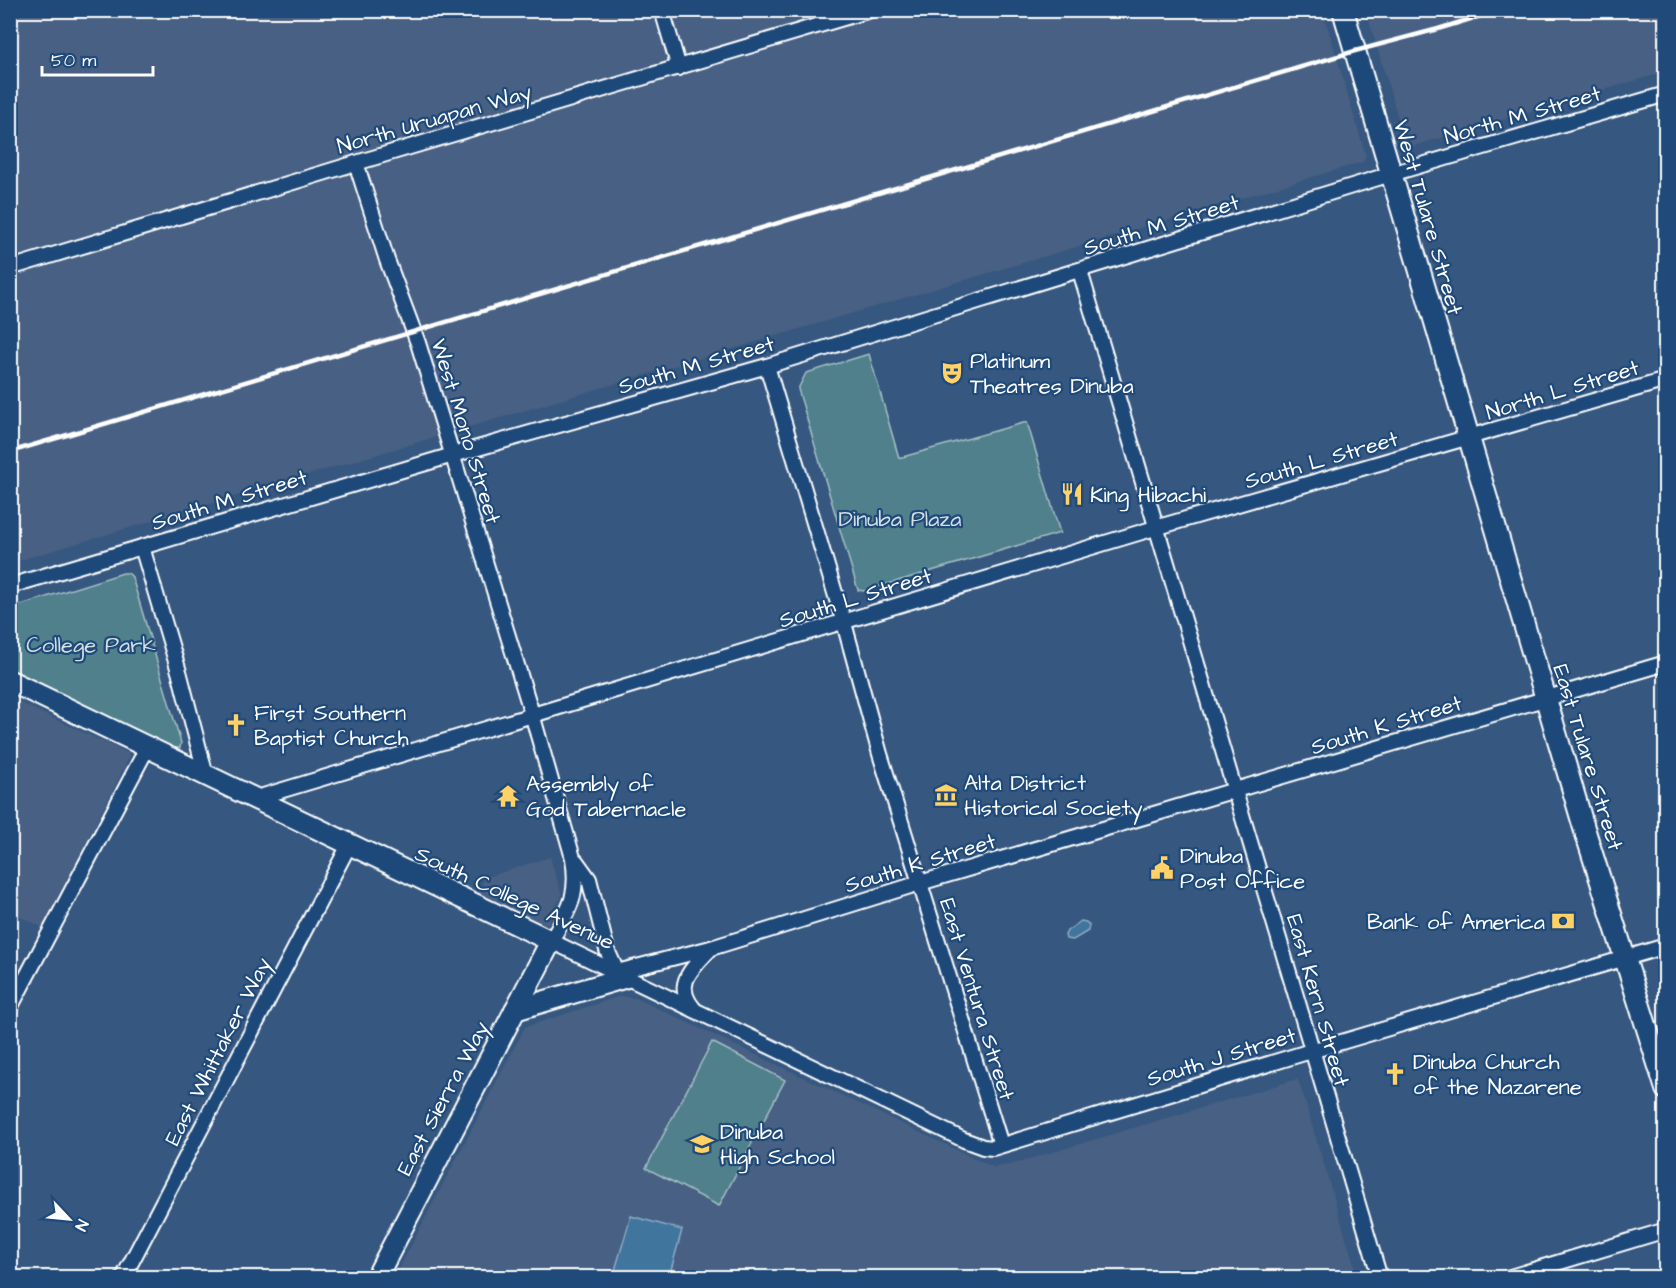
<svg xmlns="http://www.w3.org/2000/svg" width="1676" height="1288" font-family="'Architects Daughter',sans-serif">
	<rect width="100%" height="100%" fill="#36577f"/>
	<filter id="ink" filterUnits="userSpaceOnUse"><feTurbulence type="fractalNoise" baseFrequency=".0167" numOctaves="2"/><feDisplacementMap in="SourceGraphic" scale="12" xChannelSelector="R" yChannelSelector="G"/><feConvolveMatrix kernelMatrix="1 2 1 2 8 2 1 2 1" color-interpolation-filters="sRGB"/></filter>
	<g filter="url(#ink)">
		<g fill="#466083">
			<polygon points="11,11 1323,11 1366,156 1363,162 11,563"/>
			<polygon points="1366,11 1665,11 1665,72 1407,148"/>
			<polygon points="10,698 128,753 130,756 43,928 11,912"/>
			<polygon points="550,857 562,895 548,924 544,924 478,893 484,878"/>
			<polygon points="620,996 636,998 993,1167 1009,1165 1297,1079 1300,1085 1358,1277 394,1278 525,1027"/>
		</g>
		<g fill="#4f808b" stroke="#a7c0c5" stroke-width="1.5">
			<polygon points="869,354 899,458 1027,422 1060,533 864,591 858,590 798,389 806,373"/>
			<polygon points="123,573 128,573 132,577 181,743 180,748 173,748 11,669 11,608"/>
			<polygon points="712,1042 785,1080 719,1206 646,1168"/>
		</g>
		<g fill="#41749e" stroke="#8dacc5" stroke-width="1.5">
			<polygon points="1081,921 1086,922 1089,925 1088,931 1073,940 1066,939 1065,935 1067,931"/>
			<polygon points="631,1216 682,1230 669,1277 613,1277"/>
		</g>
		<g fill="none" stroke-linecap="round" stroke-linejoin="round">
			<g stroke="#fff" stroke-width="18">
				<g id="street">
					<polyline points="662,10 679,68"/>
					<path d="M356,163L387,260L418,343L532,714L573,858C579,896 570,908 551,941L964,1140L983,1147L993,1148L1311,1051L1666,946"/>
					<polyline points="10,268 356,163 870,10"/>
					<polyline points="1080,271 1380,1278"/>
					<polyline points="767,366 844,623 880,754 1001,1145"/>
					<polyline points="142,547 180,675 206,776"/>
					<polyline points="10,586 453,455 767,366 1391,174 1666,94"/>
					<polyline points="253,799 1155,528 1666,380"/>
					<polyline points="576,861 589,879 607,950 617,972"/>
					<polyline points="617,972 711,948 920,883 1666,663"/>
					<polyline points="10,1008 147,748"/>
					<path d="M694,1009C672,984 693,968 711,948"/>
					<polyline points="123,1278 349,845"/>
					<polyline points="1507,1278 1666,1230"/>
				</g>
			</g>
			<g stroke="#fff" stroke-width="24">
				<g id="secondary">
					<polyline points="1343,10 1584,828 1666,1089"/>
					<polyline points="10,681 551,941 376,1278"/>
					<polyline points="515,1010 627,977"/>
				</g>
			</g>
			<use href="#street" stroke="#1f4a7a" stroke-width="14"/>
			<use href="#secondary" stroke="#1f4a7a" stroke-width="20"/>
			<polyline stroke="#fff" stroke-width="4.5" points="10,452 1355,51 1438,29 1500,10"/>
		</g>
	</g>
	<defs>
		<g id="theatre-bare" transform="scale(1.8)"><path d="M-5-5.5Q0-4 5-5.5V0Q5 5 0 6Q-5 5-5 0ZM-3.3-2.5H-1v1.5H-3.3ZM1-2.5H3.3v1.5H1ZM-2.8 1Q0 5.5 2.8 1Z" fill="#ffd166" stroke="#1f4a7a" stroke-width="2.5" paint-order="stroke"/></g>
		<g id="restaurant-bare" transform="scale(1.8)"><path d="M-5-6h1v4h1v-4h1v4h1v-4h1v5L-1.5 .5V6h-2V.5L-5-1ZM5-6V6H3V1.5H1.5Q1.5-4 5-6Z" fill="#ffd166" stroke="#1f4a7a" stroke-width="2.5" paint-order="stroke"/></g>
		<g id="church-bare" transform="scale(1.8)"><path d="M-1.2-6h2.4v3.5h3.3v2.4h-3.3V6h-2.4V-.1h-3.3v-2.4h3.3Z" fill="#ffd166" stroke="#1f4a7a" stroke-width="2.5" paint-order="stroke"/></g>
		<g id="museum-bare" transform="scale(1.8)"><path d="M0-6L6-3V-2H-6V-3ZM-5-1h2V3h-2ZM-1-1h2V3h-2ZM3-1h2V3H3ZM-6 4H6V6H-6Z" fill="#ffd166" stroke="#1f4a7a" stroke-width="2.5" paint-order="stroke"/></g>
		<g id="temple-bare" transform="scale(1.8)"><path d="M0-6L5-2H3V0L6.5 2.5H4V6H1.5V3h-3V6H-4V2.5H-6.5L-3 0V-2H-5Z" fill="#ffd166" stroke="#1f4a7a" stroke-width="2.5" paint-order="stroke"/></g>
		<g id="civic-bare" transform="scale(1.8)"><path d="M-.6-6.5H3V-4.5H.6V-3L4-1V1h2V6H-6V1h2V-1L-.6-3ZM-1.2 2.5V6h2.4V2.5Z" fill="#ffd166" stroke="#1f4a7a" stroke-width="2.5" paint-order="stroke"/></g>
		<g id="bank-bare" transform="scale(1.8)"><path d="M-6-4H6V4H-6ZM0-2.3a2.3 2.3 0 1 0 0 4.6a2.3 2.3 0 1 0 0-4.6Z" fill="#ffd166" stroke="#1f4a7a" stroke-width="2.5" paint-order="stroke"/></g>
		<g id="school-bare" transform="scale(1.8)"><path d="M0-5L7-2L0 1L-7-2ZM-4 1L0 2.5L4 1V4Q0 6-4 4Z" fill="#ffd166" stroke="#1f4a7a" stroke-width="2.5" paint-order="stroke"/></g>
	</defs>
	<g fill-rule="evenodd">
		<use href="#theatre-bare" x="952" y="373"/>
		<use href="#restaurant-bare" x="1072" y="494"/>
		<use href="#church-bare" x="236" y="725"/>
		<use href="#museum-bare" x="946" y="795"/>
		<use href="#temple-bare" x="508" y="796"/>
		<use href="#civic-bare" x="1162" y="868"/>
		<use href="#bank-bare" x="1563" y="921"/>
		<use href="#church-bare" x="1395" y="1074"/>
		<use href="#school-bare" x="702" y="1144"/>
	</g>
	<g text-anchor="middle" stroke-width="4.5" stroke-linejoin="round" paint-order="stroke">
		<g font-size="22" fill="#fff" stroke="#1f4a7a">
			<text transform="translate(1522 114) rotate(-16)" y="8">North M Street</text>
			<text transform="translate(434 118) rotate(-16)" y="8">North Uruapan Way</text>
			<text transform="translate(1429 217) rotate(74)" y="8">West Tulare Street</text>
			<text transform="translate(1161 224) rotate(-17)" y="8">South M Street</text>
			<text transform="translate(696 364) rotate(-16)" y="8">South M Street</text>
			<text transform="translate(1562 389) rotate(-17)" y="8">North L Street</text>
			<text transform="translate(467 431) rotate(73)" y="8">West Mono Street</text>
			<text transform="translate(1321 459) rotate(-16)" y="8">South L Street</text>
			<text transform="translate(229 499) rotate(-17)" y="8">South M Street</text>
			<text transform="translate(855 597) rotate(-17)" y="8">South L Street</text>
			<text transform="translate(1386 724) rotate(-17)" y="8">South K Street</text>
			<text transform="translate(1589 757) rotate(73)" y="8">East Tulare Street</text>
			<text transform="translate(920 862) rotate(-17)" y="8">South K Street</text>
			<text transform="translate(515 897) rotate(25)" y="8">South College Avenue</text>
			<text transform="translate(978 999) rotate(73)" y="8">East Ventura Street</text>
			<text transform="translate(1319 1000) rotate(74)" y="8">East Kern Street</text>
			<text transform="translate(217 1051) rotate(-63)" y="8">East Whittaker Way</text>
			<text transform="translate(1221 1056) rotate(-17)" y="8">South J Street</text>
			<text transform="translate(442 1098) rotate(-62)" y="8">East Sierra Way</text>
		</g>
		<g font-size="22" fill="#fff" stroke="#1f4a7a" text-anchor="start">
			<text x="970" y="368">Platinum<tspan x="970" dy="25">Theatres Dinuba</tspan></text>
			<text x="1090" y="502">King Hibachi</text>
			<text x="254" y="720">First Southern<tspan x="254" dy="25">Baptist Church</tspan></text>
			<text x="964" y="790">Alta District<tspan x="964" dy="25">Historical Society</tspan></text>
			<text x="526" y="791">Assembly of<tspan x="526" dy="25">God Tabernacle</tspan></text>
			<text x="1180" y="863">Dinuba<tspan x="1180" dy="25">Post Office</tspan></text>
			<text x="1545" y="929" text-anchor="end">Bank of America</text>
			<text x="1413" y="1069">Dinuba Church<tspan x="1413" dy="25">of the Nazarene</tspan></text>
			<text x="720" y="1139">Dinuba<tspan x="720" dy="25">High School</tspan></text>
		</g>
		<g font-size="22" fill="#d3dfe2" stroke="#1f4a7a">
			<text x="900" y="526">Dinuba Plaza</text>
			<text x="91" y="652">College Park</text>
		</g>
	</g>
	<rect width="1676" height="1288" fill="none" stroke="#1f4a7a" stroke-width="36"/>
	<rect x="18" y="18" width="1640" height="1252" fill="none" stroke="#fff" stroke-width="2" filter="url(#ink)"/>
	<g transform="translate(69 1219) rotate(116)" stroke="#1f4a7a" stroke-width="4.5" paint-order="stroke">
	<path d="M0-4.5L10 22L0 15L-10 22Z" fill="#ffffff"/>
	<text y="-9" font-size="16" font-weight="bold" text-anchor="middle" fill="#ffffff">N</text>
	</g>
	<path d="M42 66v9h111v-9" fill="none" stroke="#ffffff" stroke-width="3"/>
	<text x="51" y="66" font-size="18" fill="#ffffff" stroke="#1f4a7a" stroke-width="4.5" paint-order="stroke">50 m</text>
</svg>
